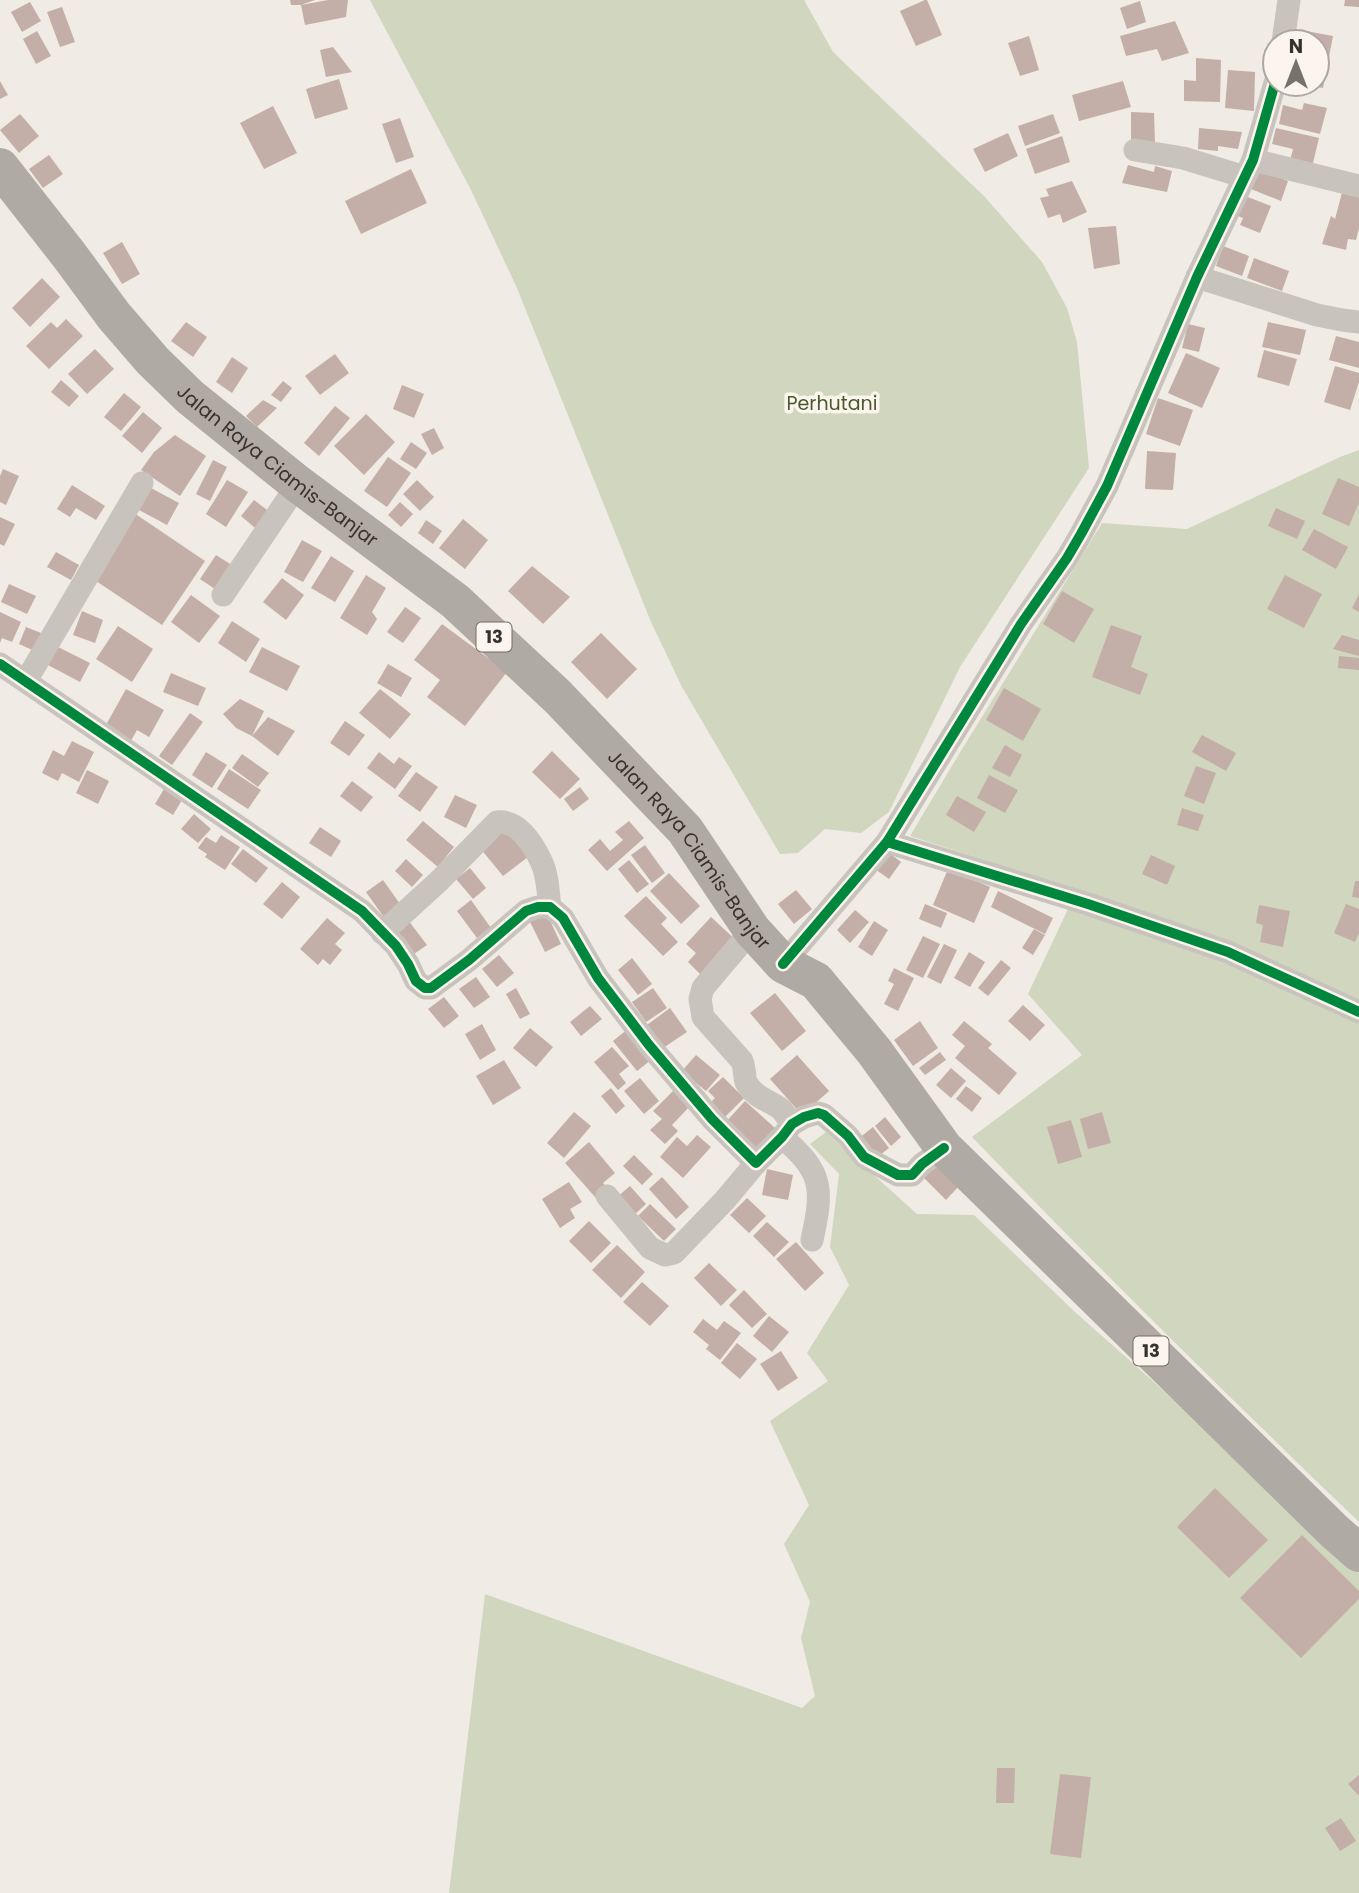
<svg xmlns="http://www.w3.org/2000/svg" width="1359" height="1893" font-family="Poppins,sans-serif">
	<rect width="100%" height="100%" fill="#f0ebe5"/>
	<g fill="#d1d6bf">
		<polygon points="370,0 804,0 833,52 984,196 1042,262 1067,308 1077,342 1089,468 960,667 889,812 861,833 825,829 798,853 780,854 682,687 651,622 517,288 471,190"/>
		<path d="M1359,450V1522C1228,1396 1098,1268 972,1137L1082,1055L1028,994L1077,890L910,836L959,754L1102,523L1187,529L1340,457Z"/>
		<polygon points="826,1132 917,1214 974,1215 1075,1312 1173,1399 1359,1573 1359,1893 449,1893 485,1594 802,1708 815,1696 801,1638 810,1602 784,1544 809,1505 770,1421 828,1381 807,1353 849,1285 830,1247 839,1174 810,1144"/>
	</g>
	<g fill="#c3afa7">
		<polygon points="290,0 315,0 301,5 328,0 348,0 346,17 305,25 301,5 291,5"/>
		<polygon points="925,0 927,0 942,35 916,46 900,11"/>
		<polygon points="1345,0 1359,0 1359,7 1344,6"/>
		<polygon points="1140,1 1146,22 1127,29 1120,8"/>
		<polygon points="30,2 41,21 22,32 11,12"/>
		<polygon points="62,7 75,42 60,47 47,12"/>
		<polygon points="1175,21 1189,53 1162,61 1157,49 1126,56 1120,36"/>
		<polygon points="37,31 51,56 36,64 23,39"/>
		<polygon points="1306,31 1333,36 1323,88 1308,85 1317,84 1317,42 1304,42"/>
		<polygon points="1029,36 1039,70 1020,76 1008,43"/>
		<polygon points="333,47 352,72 326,77 320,50"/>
		<polygon points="1196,58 1221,60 1220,102 1184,101 1184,80 1196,81"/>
		<polygon points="1228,70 1255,72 1254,111 1225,108"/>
		<polygon points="339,79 348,109 315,119 306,89"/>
		<polygon points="0,81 8,95 0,99"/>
		<polygon points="1123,81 1131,107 1079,121 1072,95"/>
		<polygon points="1304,103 1327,108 1320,134 1279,124 1283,105 1302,110"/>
		<polygon points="273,106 297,153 264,169 240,123"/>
		<polygon points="1131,112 1154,113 1155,143 1131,143"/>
		<polygon points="20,114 39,136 19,153 0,130"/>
		<polygon points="1053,114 1060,133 1025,146 1018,126"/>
		<polygon points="400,118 414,157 396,163 382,124"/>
		<polygon points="1199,128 1242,132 1238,149 1218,146 1218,151 1198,149"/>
		<polygon points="1276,128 1319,138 1312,167 1290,161 1293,149 1272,144"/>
		<polygon points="1008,133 1018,156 985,172 973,149"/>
		<polygon points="1062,136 1070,162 1035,174 1026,149"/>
		<polygon points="49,155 63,174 43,188 29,169"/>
		<polygon points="1128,165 1154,172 1155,166 1172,171 1167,192 1122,183"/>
		<polygon points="1254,168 1288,181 1281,201 1246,187"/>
		<polygon points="411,169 427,203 361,234 345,201"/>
		<polygon points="1072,181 1087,212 1063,223 1060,214 1048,218 1040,198 1049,196 1046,189"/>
		<polygon points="1343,189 1359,193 1359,228 1356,240 1348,239 1346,250 1322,244 1331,216 1335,219"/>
		<polygon points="1240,194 1271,206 1260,233 1240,225 1243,218 1232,214"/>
		<polygon points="1116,226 1120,264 1094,269 1088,228"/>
		<polygon points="122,242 140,274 122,284 103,253"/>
		<polygon points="1223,246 1249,256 1242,276 1216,266"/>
		<polygon points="1254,258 1289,271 1282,291 1247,278"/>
		<polygon points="42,278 60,297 30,327 12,308"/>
		<polygon points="66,319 83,336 49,369 26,346 51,322 57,328"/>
		<polygon points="186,322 207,337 193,357 171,341"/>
		<polygon points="1268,322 1306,330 1300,355 1262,347"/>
		<polygon points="1188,324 1205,328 1199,352 1182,348"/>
		<polygon points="1336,336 1359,342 1359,368 1329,360"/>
		<polygon points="95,349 114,369 87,394 68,374"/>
		<polygon points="1264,350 1297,359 1289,386 1257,377"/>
		<polygon points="1186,353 1220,368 1202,408 1168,393"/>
		<polygon points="335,354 349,373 320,395 305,376"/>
		<polygon points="232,357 248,368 232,393 216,382"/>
		<polygon points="1335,366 1359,373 1359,382 1350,410 1324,402"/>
		<polygon points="61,380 79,396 69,407 51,392"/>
		<polygon points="283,381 292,388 281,402 271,395"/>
		<polygon points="402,385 424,394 414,418 393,409"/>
		<polygon points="124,393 141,407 121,431 104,417"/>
		<polygon points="1158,398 1193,410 1180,446 1146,434"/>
		<polygon points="263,400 277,408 257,427 246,416"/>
		<polygon points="335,406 350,418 319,456 304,443"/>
		<polygon points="143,412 162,428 142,453 122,436"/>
		<polygon points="366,414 395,442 364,475 334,446"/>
		<polygon points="434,428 444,448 432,455 421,434"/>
		<polygon points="175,435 206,456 180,496 141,470 154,452"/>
		<polygon points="411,442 427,453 416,469 400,459"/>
		<polygon points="1147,451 1176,453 1173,490 1145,489"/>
		<polygon points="388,457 411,473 387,507 364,491"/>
		<polygon points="213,460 227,467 210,501 196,494"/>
		<polygon points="3,469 19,476 6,505 0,502 0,476"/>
		<polygon points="1338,478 1359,487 1359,503 1349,526 1322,514"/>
		<polygon points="227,480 248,492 226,527 206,514"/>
		<polygon points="417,480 434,497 420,511 403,494"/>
		<polygon points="72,485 105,506 96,520 76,508 70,517 57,509"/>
		<polygon points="151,488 179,503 167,525 139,510"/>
		<polygon points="254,500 275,516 261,533 241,516"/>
		<polygon points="400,502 413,514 401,527 388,515"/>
		<polygon points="1276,508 1305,521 1297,539 1268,526"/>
		<polygon points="134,513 205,561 162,625 90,577"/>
		<polygon points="0,517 15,524 4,546 0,544"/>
		<polygon points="463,519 488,540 465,569 439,548"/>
		<polygon points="426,520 442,531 433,544 418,533"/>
		<polygon points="1314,529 1348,547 1336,569 1302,550"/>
		<polygon points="302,540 322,551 303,582 284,572"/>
		<polygon points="56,552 79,565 71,580 47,567"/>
		<polygon points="216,555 238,569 221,593 200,579"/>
		<polygon points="331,556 354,571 335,602 311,588"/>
		<polygon points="532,566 570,597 543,624 508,591"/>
		<polygon points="366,575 386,588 372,612 377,619 367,635 340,618"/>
		<polygon points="1285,575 1322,594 1304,628 1267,609"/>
		<polygon points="282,578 304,595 286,620 263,602"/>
		<polygon points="9,584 36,596 27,614 1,602"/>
		<polygon points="1062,591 1094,609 1074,643 1043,624"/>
		<polygon points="1359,594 1359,612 1352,608"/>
		<polygon points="191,595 220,616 199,643 171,622"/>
		<polygon points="405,607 421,618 403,643 387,632"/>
		<polygon points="82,611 103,620 95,643 73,635"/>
		<polygon points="0,612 21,622 12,642 2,638 0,643"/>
		<polygon points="232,621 260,639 246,662 218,643"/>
		<polygon points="442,624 507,672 465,726 427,697 440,680 414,660"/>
		<polygon points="1111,625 1142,636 1131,667 1148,674 1140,695 1092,677"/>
		<polygon points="118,626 153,649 132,682 96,659"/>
		<polygon points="26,627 46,635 39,653 19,644"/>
		<polygon points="601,633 637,669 607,699 571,662"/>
		<polygon points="1342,635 1359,640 1359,656 1333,649"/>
		<polygon points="58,647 90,663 80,682 48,665"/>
		<polygon points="262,647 300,666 287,691 249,672"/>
		<polygon points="1339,656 1359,658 1359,670 1338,668"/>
		<polygon points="388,664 412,678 401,697 377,683"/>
		<polygon points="171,673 206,688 198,706 163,692"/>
		<polygon points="1004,688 1041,709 1023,741 986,720"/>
		<polygon points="126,689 164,710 149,737 137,730 128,746 102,732"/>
		<polygon points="380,689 411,714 390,739 359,713"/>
		<polygon points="240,699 264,711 252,736 268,717 295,731 278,756 252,736 236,728 223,714"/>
		<polygon points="190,713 203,722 172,765 159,756"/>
		<polygon points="345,721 365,735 349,756 330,743"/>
		<polygon points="1202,735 1236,753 1226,771 1192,752"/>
		<polygon points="72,741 94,752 79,782 62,773 58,781 42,773 53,750 64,756"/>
		<polygon points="1005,745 1022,755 1010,777 992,768"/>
		<polygon points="552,751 580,779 560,799 532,772"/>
		<polygon points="206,752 227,765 212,788 192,775"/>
		<polygon points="379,752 394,764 399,757 412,766 395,789 367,768"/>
		<polygon points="242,754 269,773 258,787 232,768"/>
		<polygon points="1196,766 1216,773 1204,804 1184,796"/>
		<polygon points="229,769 261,790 248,809 217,789"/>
		<polygon points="87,770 109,781 98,804 76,793"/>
		<polygon points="416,772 438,787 420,812 398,796"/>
		<polygon points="989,775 1018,790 1005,813 977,798"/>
		<polygon points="352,781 373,797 361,812 340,796"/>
		<polygon points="167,784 185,795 173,815 155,804"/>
		<polygon points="580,787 589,799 573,811 564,799"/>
		<polygon points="455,795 477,805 466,828 444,817"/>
		<polygon points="957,796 986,812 974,832 946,815"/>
		<polygon points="1182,808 1204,815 1198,831 1177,825"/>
		<polygon points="194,814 211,829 198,843 181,829"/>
		<polygon points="423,821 454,847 438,867 406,840"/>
		<polygon points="629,821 644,838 607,871 588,850 600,839 610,851 623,840 615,832"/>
		<polygon points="320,827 341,841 331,857 309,843"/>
		<polygon points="505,829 528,857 503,876 480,848"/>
		<polygon points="221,835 240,847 225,870 205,857 207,854 198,848 206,837 216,843"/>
		<polygon points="645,845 665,873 652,883 631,855"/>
		<polygon points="243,849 268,868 256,883 231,864"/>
		<polygon points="888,852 901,862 889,879 875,869"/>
		<polygon points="1151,855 1175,866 1167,885 1142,874"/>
		<polygon points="406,859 423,875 412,887 395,871"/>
		<polygon points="629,860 649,884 637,893 618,869"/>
		<polygon points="470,868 486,888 473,899 456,879"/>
		<polygon points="948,869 990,887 974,923 933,905"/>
		<polygon points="669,873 700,906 681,924 650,891"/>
		<polygon points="383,880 405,911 388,923 366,892"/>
		<polygon points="1355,881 1359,881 1359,898 1352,897"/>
		<polygon points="282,882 300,897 282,919 263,904"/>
		<polygon points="796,890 812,909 794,924 778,904"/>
		<polygon points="998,891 1053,918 1045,934 991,907"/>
		<polygon points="646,896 667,918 661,924 678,942 663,956 624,916"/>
		<polygon points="471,900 491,928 477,938 457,911"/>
		<polygon points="925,904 947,913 941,928 919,919"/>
		<polygon points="1346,904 1359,909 1359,933 1355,942 1334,933"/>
		<polygon points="1259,905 1290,911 1283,947 1260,942 1263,925 1256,923"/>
		<polygon points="855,910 869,922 850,943 837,930"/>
		<polygon points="546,912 561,944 545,952 529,920"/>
		<polygon points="711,917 738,942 704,978 688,962 696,953 686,944"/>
		<polygon points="327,918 345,933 335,944 342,950 330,965 323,959 318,965 300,949"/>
		<polygon points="408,920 427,945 411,956 393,932"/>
		<polygon points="874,921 888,930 872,956 858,947"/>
		<polygon points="1034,929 1045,935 1033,955 1022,948"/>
		<polygon points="923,936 940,944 923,978 906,970"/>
		<polygon points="944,944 957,950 941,984 927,977"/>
		<polygon points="969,952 985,962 970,987 954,978"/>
		<polygon points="499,955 514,973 497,987 482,969"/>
		<polygon points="632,958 652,984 638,995 618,970"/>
		<polygon points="1001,960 1011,968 988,996 978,988"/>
		<polygon points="894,968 914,978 898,1011 884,1004 894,984 888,981"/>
		<polygon points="476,977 490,997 474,1008 459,989"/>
		<polygon points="516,988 530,1014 520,1019 506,994"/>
		<polygon points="653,988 667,1008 646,1022 632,1002"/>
		<polygon points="775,993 806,1031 782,1051 750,1013"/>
		<polygon points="444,997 459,1016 444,1028 428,1009"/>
		<polygon points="1023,1005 1045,1025 1030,1041 1008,1021"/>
		<polygon points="590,1006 602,1019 581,1036 570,1022"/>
		<polygon points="670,1008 687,1032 663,1048 647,1025"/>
		<polygon points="920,1021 938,1048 913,1066 894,1040"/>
		<polygon points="964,1021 992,1044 988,1048 1017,1073 999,1095 955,1058 965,1046 952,1035"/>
		<polygon points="482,1024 496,1050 480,1060 465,1034"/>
		<polygon points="530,1028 553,1047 536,1067 513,1048"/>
		<polygon points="628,1029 651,1060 637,1071 613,1041"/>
		<polygon points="612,1047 629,1066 619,1074 626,1083 618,1090 594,1062"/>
		<polygon points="940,1052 946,1060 925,1075 919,1068"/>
		<polygon points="696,1055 720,1075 706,1091 682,1071"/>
		<polygon points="797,1055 829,1091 802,1115 770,1079"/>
		<polygon points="504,1060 521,1088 493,1105 476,1076"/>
		<polygon points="951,1068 966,1081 951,1098 936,1085"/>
		<polygon points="723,1077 744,1098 723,1119 708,1105 715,1098 708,1091"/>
		<polygon points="640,1078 659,1101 644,1114 624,1091"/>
		<polygon points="966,1086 982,1098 972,1112 956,1099"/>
		<polygon points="611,1088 625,1106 616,1114 601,1096"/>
		<polygon points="674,1090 690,1106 672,1125 678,1131 665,1144 650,1130 662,1119 653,1111"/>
		<polygon points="745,1101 775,1128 754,1150 724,1124"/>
		<polygon points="574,1112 591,1126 564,1158 547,1143"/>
		<polygon points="1102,1112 1111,1143 1088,1149 1080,1119"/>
		<polygon points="885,1117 901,1137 891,1146 875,1126"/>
		<polygon points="1071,1120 1082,1157 1058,1164 1047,1127"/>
		<polygon points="873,1127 889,1148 875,1159 858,1139"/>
		<polygon points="697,1135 711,1147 683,1178 660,1157 677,1137 687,1146"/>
		<polygon points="589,1142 615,1173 603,1183 608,1188 596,1198 565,1163"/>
		<polygon points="634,1155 653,1174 642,1185 623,1166"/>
		<polygon points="935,1162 959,1186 946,1200 921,1175"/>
		<polygon points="767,1169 793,1175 788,1200 762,1195"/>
		<polygon points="662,1177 689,1207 676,1219 649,1189"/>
		<polygon points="569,1182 582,1202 570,1209 575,1218 560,1228 542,1199"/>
		<polygon points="630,1186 646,1204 632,1217 616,1198"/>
		<polygon points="747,1198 766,1216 749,1233 730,1215"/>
		<polygon points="650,1204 676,1229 664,1241 638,1216"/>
		<polygon points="589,1221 611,1243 591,1263 569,1241"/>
		<polygon points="767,1222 789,1242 774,1257 753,1236"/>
		<polygon points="796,1242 824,1273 805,1291 776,1259"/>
		<polygon points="617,1245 645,1272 621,1298 592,1270"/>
		<polygon points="709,1263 737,1290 721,1306 694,1278"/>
		<polygon points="642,1282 669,1306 650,1326 623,1302"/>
		<polygon points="744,1290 767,1314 752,1328 729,1305"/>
		<polygon points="769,1316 789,1332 772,1352 753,1336"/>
		<polygon points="703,1319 717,1330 724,1321 741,1333 720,1360 706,1349 709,1345 693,1332"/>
		<polygon points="737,1343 757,1359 740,1379 721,1363"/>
		<polygon points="781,1351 798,1378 778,1391 760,1364"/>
		<polygon points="1215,1488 1268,1540 1229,1578 1177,1527"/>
		<polygon points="1302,1535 1359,1591 1359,1599 1301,1658 1240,1598"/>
		<polygon points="997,1768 1015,1768 1014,1803 996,1803"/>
		<polygon points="1060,1774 1091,1777 1081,1858 1050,1854"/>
		<polygon points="1359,1775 1359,1796 1348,1784"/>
		<polygon points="1341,1818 1356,1841 1340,1851 1325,1828"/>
	</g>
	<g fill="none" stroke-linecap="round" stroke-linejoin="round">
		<g stroke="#c9c3be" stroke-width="23">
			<polyline points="1283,42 1289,0"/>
			<polyline points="1135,150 1183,158 1245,177"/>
			<polyline points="1253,160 1359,186"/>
			<polyline points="1197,277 1317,315 1342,320 1359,322"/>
			<polyline points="223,595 298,484"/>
			<polyline points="0,664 362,911 396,946 408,964 416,981 425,988 431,988 469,960 526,911 538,907 550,907 563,918 598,978 649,1045 712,1119 756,1163 782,1137 792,1124 804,1117 818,1113 824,1115 848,1136 864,1157 898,1175 912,1175 922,1164 944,1148"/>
			<polyline points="26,681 142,483"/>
			<polyline points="887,842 1088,904 1228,952 1359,1012"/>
			<path d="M752,930L703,988L700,999L703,1017L742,1061C745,1068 744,1076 746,1082C754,1098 770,1100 782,1110C785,1114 789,1120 792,1124"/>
			<path d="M382,933L439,881L497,822C518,820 533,844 541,861C548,875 548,892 550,907"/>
			<polyline points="783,964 887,842 1021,624 1067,558 1081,534 1107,486 1197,277 1253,160 1275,83"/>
			<path d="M782,1137C824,1173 823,1189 812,1240"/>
			<polyline points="607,1196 650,1248 665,1255 674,1253 725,1200 756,1163"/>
		</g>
		<path stroke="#afaaa4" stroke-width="38" id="s1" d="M0,167L69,255L114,316L153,361L190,397L298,484L455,601L558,697L685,830L752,930L783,964L816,981L874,1051L944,1148L1334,1531L1359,1553"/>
		<g stroke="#fbf5ee" stroke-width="15">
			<g id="cycleway">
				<polyline points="0,664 362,911 396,946 408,964 416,981 425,988 431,988 469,960 526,911 538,907 550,907 563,918 598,978 649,1045 712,1119 756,1163 782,1137 792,1124 804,1117 818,1113 824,1115 848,1136 864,1157 898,1175 912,1175 922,1164 944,1148"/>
				<polyline points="887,842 1088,904 1228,952 1359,1012"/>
				<polyline points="783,964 887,842 1021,624 1067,558 1081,534 1107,486 1197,277 1253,160 1275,83"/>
			</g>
		</g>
		<use href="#cycleway" stroke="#00873e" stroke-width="10"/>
	</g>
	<g text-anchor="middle" stroke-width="7" stroke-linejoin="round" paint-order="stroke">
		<g fill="#fbf5ee" stroke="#756b66" stroke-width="2">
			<rect x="476.5" y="622.5" width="35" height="29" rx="5"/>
			<rect x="1133.5" y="1336.5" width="35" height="29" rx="5"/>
		</g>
		<g font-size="18" font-weight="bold" fill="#3b302b">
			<text x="494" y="643">13</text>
			<text x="1151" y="1357">13</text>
		</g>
		<g font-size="19" fill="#4a5a2e" stroke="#fbf5ee">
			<text x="832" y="410">Perhutani</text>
		</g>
		<g font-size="19" fill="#3b302b" stroke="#fbf5ee">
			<text dy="7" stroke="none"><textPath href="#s1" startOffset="410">Jalan Raya Ciamis-Banjar</textPath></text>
			<text dy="7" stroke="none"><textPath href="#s1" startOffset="976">Jalan Raya Ciamis-Banjar</textPath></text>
		</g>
	</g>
	<g transform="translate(1296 63)"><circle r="33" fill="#fbf5ee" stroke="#aea6a0" stroke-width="2"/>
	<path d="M0-5L12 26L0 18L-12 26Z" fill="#7a716c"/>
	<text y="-10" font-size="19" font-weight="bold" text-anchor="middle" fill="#3b302b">N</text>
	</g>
</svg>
